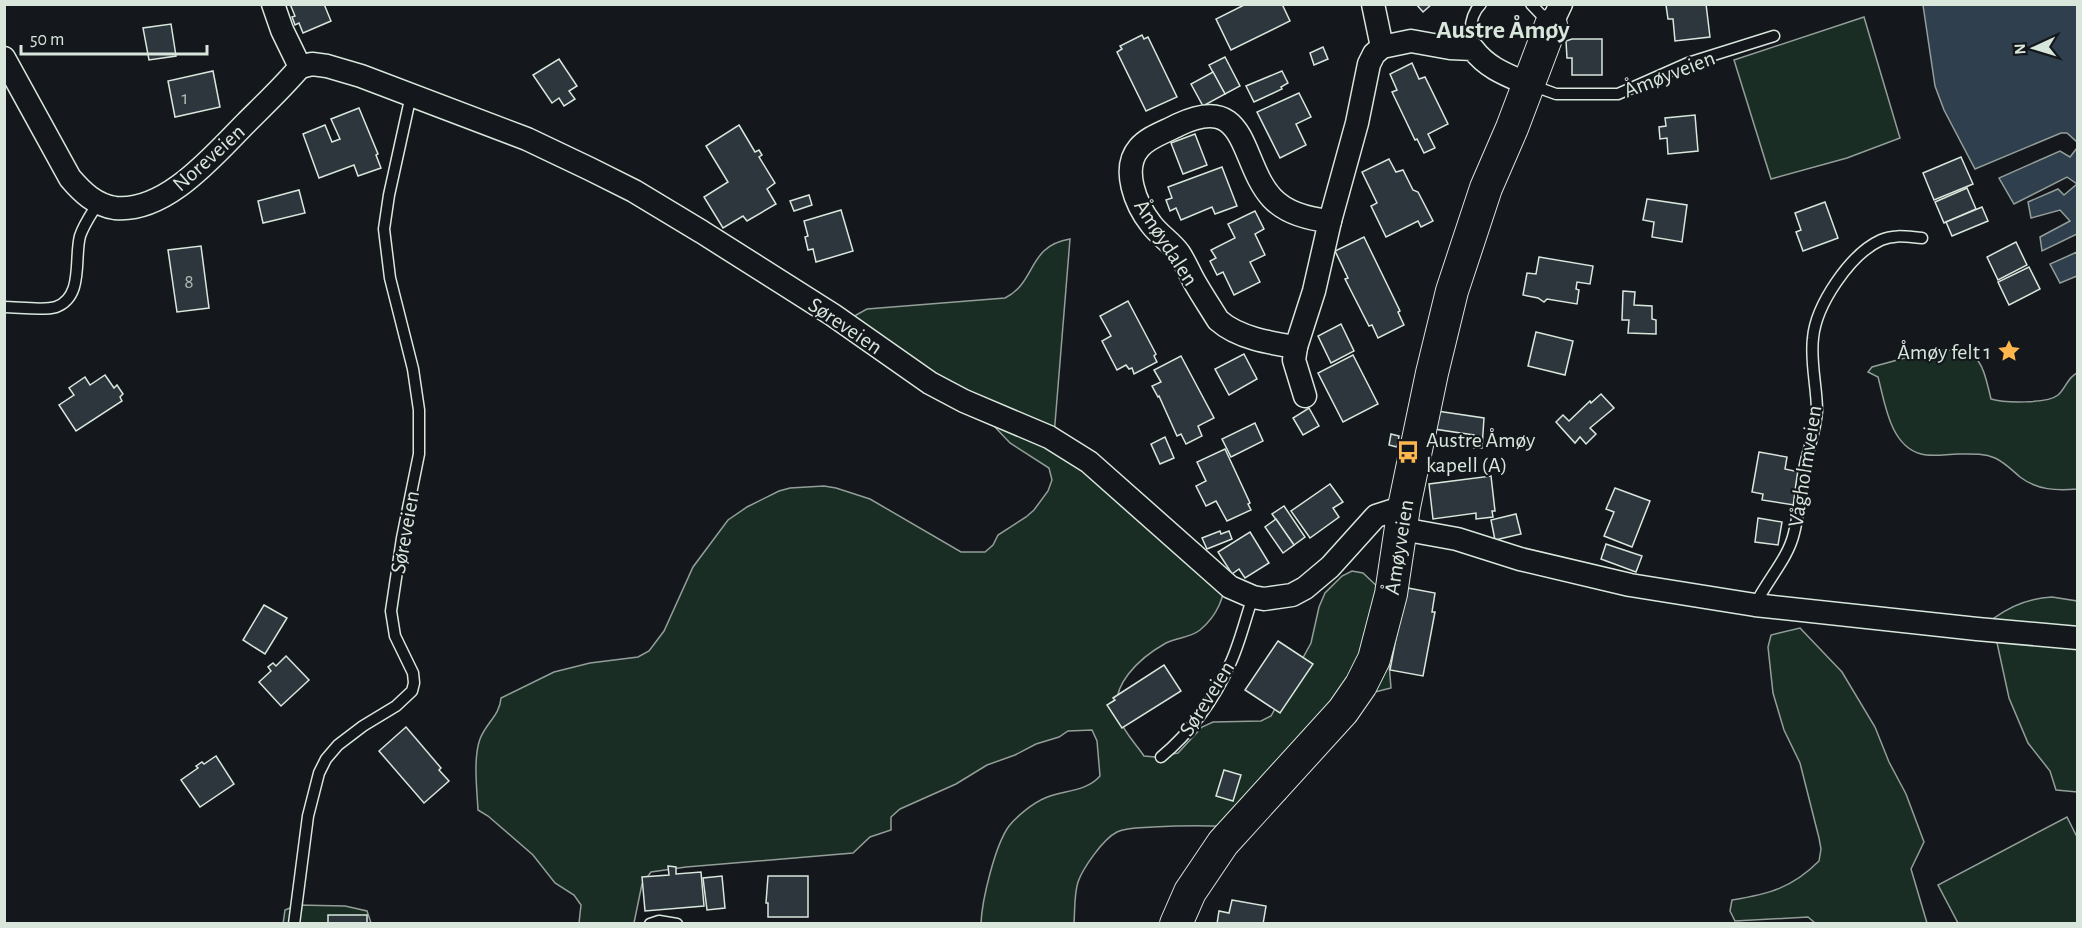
<svg xmlns="http://www.w3.org/2000/svg" width="2082" height="928" font-family="'Alegreya Sans',sans-serif">
	<rect width="100%" height="100%" fill="#14181c"/>
	<g fill="#1a2d24" stroke="#939e99" stroke-width="1.5">
		<polygon points="1864,17 1900,138 1847,158 1771,179 1734,60"/>
		<path d="M1070,239L1054,436L1228,574C1223,598 1219,614 1200,630C1190,638 1178,637 1166,643C1141,657 1107,686 1119,718C1123,731 1136,744 1144,756L1155,757L1178,753L1202,727L1213,722L1261,721L1271,716L1311,643L1319,607L1325,593L1342,576L1352,571L1363,573L1381,590L1386,627L1391,688L1375,692L1296,777L1285,799L1265,812L1250,828C1217,825 1186,825 1153,827C1142,828 1128,827 1117,832C1103,839 1083,868 1078,882C1074,895 1075,910 1074,923H981C982,900 995,845 1009,826C1017,816 1033,803 1045,798C1064,790 1086,792 1100,776L1097,741L1092,730L1068,731L1059,737L1036,744L1015,755L987,765L956,784L900,809L891,817V830L870,837L853,853L686,867L651,872L642,884L634,923H579L581,905L574,895L555,883L533,855L488,816L478,810C477,790 473,758 480,739C486,723 500,715 501,698L554,672L590,663L638,657L649,651L664,631L693,567L728,520L747,507L779,491L790,488L824,486L836,488L870,499L961,552H985L993,545L998,535L1026,517L1034,510L1048,491L1052,480L1049,468L1010,443L994,426L848,329L856,315L867,309L1005,298C1037,282 1027,246 1070,239Z"/>
		<path d="M1952,350C1984,352 1984,372 1991,399C2004,403 2047,404 2058,395C2066,388 2067,378 2077,373V489C2057,491 2037,490 2020,477C2012,470 2004,462 1995,458C1983,453 1970,454 1958,454C1947,454 1932,457 1921,454C1890,446 1885,403 1878,377L1868,372L1872,367L1930,351Z"/>
		<path d="M2052,597L2077,601V792L2056,790L2050,771L2028,743L2009,698L1994,629V618C2012,605 2030,598 2052,597Z"/>
		<path d="M1800,628L1842,672L1875,727L1889,762L1906,794L1924,842L1911,869L1927,923H1815L1808,917L1735,921L1730,911L1732,900C1769,894 1792,888 1819,861L1821,849L1819,838L1800,763L1784,730L1773,693L1768,647L1771,635Z"/>
		<polygon points="2067,817 2077,837 2077,923 1958,923 1938,885"/>
		<polygon points="297,905 345,906 367,911 371,923 283,924 285,910"/>
	</g>
	<g fill="#2f3f4d" stroke="#939e99" stroke-width="1.5">
		<polygon points="1923,5 2077,5 2077,142 2067,133 2061,133 1975,169 1944,110 1935,86"/>
		<polygon points="2077,148 2077,234 2042,251 2040,237 2070,221 2060,210 2031,218 2028,202 2058,189 2064,195 2077,184 2067,177 2014,204 1999,178 2060,151 2070,157"/>
		<polygon points="2077,252 2077,276 2060,283 2050,264"/>
	</g>
	<g fill="#2c363c" stroke="#d8e6dc" stroke-width="1.5">
		<polygon points="290,4 324,4 331,21 303,33 299,23 295,25 292,17 295,16"/>
		<polygon points="1246,4 1282,4 1290,21 1231,50 1216,19"/>
		<polygon points="1416,4 1432,4 1423,12"/>
		<polygon points="1706,4 1710,37 1675,41 1673,19 1668,19 1666,5"/>
		<polygon points="171,24 176,56 149,60 143,28"/>
		<polygon points="1142,35 1144,39 1148,37 1177,97 1146,111 1117,52 1122,49 1120,46"/>
		<polygon points="1572,39 1602,39 1602,75 1572,75 1572,58 1567,58 1566,41"/>
		<polygon points="1323,47 1328,59 1314,65 1310,53"/>
		<polygon points="1225,57 1240,86 1225,94 1209,65"/>
		<polygon points="559,59 577,86 569,91 575,99 564,106 559,98 552,103 533,75"/>
		<polygon points="1412,63 1419,79 1425,77 1448,124 1428,134 1435,148 1424,153 1417,139 1415,140 1392,92 1397,90 1390,74"/>
		<polygon points="213,71 220,107 175,117 168,81"/>
		<polygon points="1282,71 1288,83 1281,87 1282,89 1254,102 1246,86"/>
		<polygon points="1213,72 1225,94 1203,106 1191,84"/>
		<polygon points="1299,93 1311,117 1296,124 1306,145 1280,158 1257,112"/>
		<polygon points="359,108 378,154 376,155 381,168 358,176 354,165 319,178 303,134 325,125 332,142 340,139 331,119"/>
		<polygon points="1695,115 1698,151 1668,154 1667,138 1660,139 1659,127 1666,126 1665,118"/>
		<polygon points="739,125 755,152 759,150 762,155 759,157 775,183 767,189 776,204 747,221 743,216 723,228 704,197 728,182 706,146"/>
		<polygon points="1195,134 1207,165 1183,174 1171,143"/>
		<polygon points="1961,157 1973,184 1934,200 1923,173"/>
		<polygon points="1389,159 1396,172 1403,170 1413,190 1418,192 1433,221 1421,227 1418,221 1386,237 1371,206 1377,203 1362,172"/>
		<polygon points="1222,167 1237,206 1215,214 1212,207 1181,220 1176,208 1170,211 1166,200 1172,198 1168,187"/>
		<polygon points="1967,188 1976,209 1944,223 1935,202"/>
		<polygon points="299,190 305,213 263,223 258,201"/>
		<polygon points="809,195 812,205 794,211 790,201"/>
		<polygon points="1647,199 1687,205 1682,242 1652,237 1654,222 1643,220"/>
		<polygon points="1825,202 1838,238 1803,251 1796,232 1801,230 1795,213"/>
		<polygon points="1982,207 1988,221 1952,236 1946,222"/>
		<polygon points="841,210 853,251 816,262 813,249 808,250 805,237 808,236 804,221"/>
		<polygon points="1255,211 1264,229 1255,234 1265,255 1250,262 1260,282 1234,295 1223,272 1217,275 1210,261 1216,258 1211,250 1235,238 1228,224"/>
		<polygon points="1364,237 1400,311 1398,312 1404,325 1378,338 1372,325 1369,326 1345,279 1348,278 1335,251"/>
		<polygon points="2016,242 2027,265 1998,280 1987,257"/>
		<polygon points="201,246 209,308 177,312 168,250"/>
		<polygon points="1539,257 1593,266 1590,284 1577,282 1576,289 1579,290 1577,304 1547,299 1544,302 1538,298 1523,295 1527,273 1536,274"/>
		<polygon points="2029,267 2040,289 2009,305 1998,282"/>
		<polygon points="1623,291 1635,292 1634,305 1652,306 1652,319 1656,320 1656,334 1628,333 1629,320 1622,320"/>
		<polygon points="1128,301 1156,354 1154,356 1157,362 1134,374 1132,368 1129,369 1126,365 1117,370 1102,341 1111,336 1100,316"/>
		<polygon points="1341,324 1354,351 1331,363 1318,336"/>
		<polygon points="1536,332 1573,341 1565,375 1528,366"/>
		<polygon points="1244,354 1257,379 1229,395 1215,369"/>
		<polygon points="1353,355 1378,404 1343,422 1318,373"/>
		<polygon points="1181,356 1214,418 1198,426 1202,436 1186,444 1181,434 1177,436 1159,396 1158,397 1152,386 1161,382 1154,370"/>
		<polygon points="105,375 114,388 117,385 123,394 120,397 122,401 76,431 59,405 74,395 69,388 85,377 90,385"/>
		<polygon points="1601,394 1614,408 1590,428 1596,434 1586,444 1580,437 1575,443 1556,422 1563,415 1569,421 1590,401 1591,403"/>
		<polygon points="1309,408 1319,426 1303,435 1293,418"/>
		<polygon points="1437,411 1484,418 1482,448 1474,448 1474,435 1434,429"/>
		<polygon points="1255,423 1263,441 1231,457 1222,439"/>
		<polygon points="1391,434 1399,436 1397,447 1389,445"/>
		<polygon points="1165,437 1174,458 1160,464 1151,444"/>
		<polygon points="1225,449 1250,503 1248,504 1251,510 1227,521 1216,501 1206,506 1196,486 1206,481 1197,462"/>
		<polygon points="1759,452 1787,457 1785,469 1799,472 1794,505 1762,500 1763,494 1752,492"/>
		<polygon points="1491,476 1495,511 1492,511 1493,517 1476,519 1476,513 1433,519 1429,484"/>
		<polygon points="1330,484 1343,502 1333,508 1339,517 1310,538 1291,511"/>
		<polygon points="1615,488 1650,501 1632,547 1604,536 1614,512 1606,509"/>
		<polygon points="1284,506 1305,537 1294,545 1272,514"/>
		<polygon points="1516,514 1521,534 1495,540 1491,520"/>
		<polygon points="1758,518 1782,522 1778,545 1755,542"/>
		<polygon points="1276,519 1294,545 1283,553 1265,527"/>
		<polygon points="1220,531 1221,534 1229,531 1232,539 1207,549 1202,538"/>
		<polygon points="1250,532 1269,563 1245,578 1239,569 1232,574 1218,552"/>
		<polygon points="1606,544 1642,556 1636,572 1601,559"/>
		<polygon points="1408,588 1435,593 1432,612 1435,612 1423,676 1390,670 1402,606 1404,606"/>
		<polygon points="264,605 287,618 265,654 243,640"/>
		<polygon points="1278,641 1313,664 1280,713 1245,690"/>
		<polygon points="286,656 309,680 281,706 259,682 271,671 268,667 273,663 276,666"/>
		<polygon points="1164,665 1181,691 1122,728 1107,705 1115,700 1113,698"/>
		<polygon points="406,727 441,768 439,770 449,781 424,803 379,751"/>
		<polygon points="216,756 234,784 200,807 181,780 198,768 196,766 202,762 204,764"/>
		<polygon points="1224,770 1241,775 1233,801 1216,796"/>
		<polygon points="668,866 676,867 676,874 701,872 704,906 645,911 642,877 669,875"/>
		<polygon points="722,876 725,908 707,910 703,878"/>
		<polygon points="768,876 808,876 808,917 768,917 768,903 766,903"/>
		<polygon points="1232,900 1266,906 1263,924 1217,924 1219,911 1229,913"/>
		<rect x="328" y="915" width="39" height="9"/>
	</g>
	<g fill="none" stroke-linecap="round" stroke-linejoin="round">
		<g stroke="#d8e6dc" stroke-width="13">
			<g id="lane">
				<polyline points="1531,4 1549,23"/>
				<path d="M1473,49C1469,33 1469,16 1481,4"/>
				<polyline points="1531,85 1556,94 1618,94 1688,63 1774,36"/>
				<path d="M4,307C18,307 44,311 56,307C84,297 74,258 80,236C84,224 92,213 98,203"/>
				<path d="M1755,605C1767,580 1788,559 1794,533C1800,510 1800,487 1805,465C1809,447 1816,429 1817,411C1817,387 1810,362 1813,338C1816,305 1850,254 1881,240C1894,234 1908,237 1922,238"/>
				<path d="M1161,757C1190,733 1215,699 1230,664C1240,643 1245,619 1253,597"/>
				<polyline points="294,924 308,816 319,773 326,759 338,745 363,726 396,706 412,691 414,683 413,673 395,636 391,611 402,538 419,454 419,410 413,369 390,278 384,229 389,195 411,95"/>
				<polyline points="650,924 659,921 677,924"/>
			</g>
		</g>
		<g stroke="#d8e6dc" stroke-width="25">
			<g id="street">
				<polyline points="273,4 282,30 300,67 312,64 327,66 361,76 527,139 590,169 634,191 702,232 833,315 930,383 964,401 1049,437 1089,462 1230,587 1253,597 1264,599 1292,595 1305,588 1330,567 1376,516 1404,507"/>
				<polyline points="1373,4 1382,47"/>
				<polyline points="1551,25 1561,4"/>
				<path d="M4,58L70,178C82,192 95,205 115,208C166,213 213,156 246,123C264,105 283,87 300,67"/>
				<path d="M1296,347C1270,343 1238,338 1218,320C1210,307 1202,295 1194,281C1189,272 1185,262 1179,253C1171,242 1159,235 1151,224C1136,205 1121,169 1139,148C1148,137 1165,132 1178,125C1249,91 1239,162 1272,198C1287,214 1309,219 1330,221"/>
				<path d="M1305,396L1294,360L1296,347L1314,291L1330,221L1357,123L1369,64L1374,54L1382,47L1411,41L1450,48L1473,49C1487,68 1507,75 1528,84"/>
				<polyline points="1402,529 1457,539 1520,559 1630,585 1755,605 1977,629 2078,638"/>
			</g>
		</g>
		<g stroke="#d8e6dc" stroke-width="34">
			<polyline id="secondary" points="1176,924 1190,892 1223,843 1343,711 1361,685 1374,659 1391,594 1404,507 1432,373 1452,291 1486,188 1512,128 1551,25"/>
		</g>
		<use href="#lane" stroke="#14181c" stroke-width="10"/>
		<use href="#street" stroke="#14181c" stroke-width="22"/>
		<use href="#secondary" stroke="#14181c" stroke-width="32"/>
	</g>
	<defs>
		<g id="sight-bare" transform="scale(1.8)"><path d="M0-6L1.8-2.2L6-1.7L2.9 1.2L3.7 5.4L0 3.3L-3.7 5.4L-2.9 1.2L-6-1.7L-1.8-2.2Z" fill="#ffb74d" stroke="#14181c" stroke-width="2.5" paint-order="stroke"/></g>
		<g id="bus-bare" transform="scale(1.8)"><path d="M-5-6H5V4H4V6H2V4H-2V6H-4V4H-5ZM-3.5-4V0h7V-4ZM-3.5 1.2v1.5H-2V1.2ZM2 1.2v1.5H3.5V1.2Z" fill="#ffb74d" stroke="#14181c" stroke-width="2.5" paint-order="stroke"/></g>
	</defs>
	<g fill-rule="evenodd">
		<use href="#sight-bare" x="2009" y="351"/>
		<use href="#bus-bare" x="1408" y="452"/>
	</g>
	<g text-anchor="middle" stroke-width="4.5" stroke-linejoin="round" paint-order="stroke">
		<g font-size="20" fill="#adbab4">
			<text x="185" y="104">1</text>
			<text x="189" y="288">8</text>
		</g>
		<g font-size="22" fill="#d8e6dc" stroke="#14181c">
			<text transform="translate(1669 73) rotate(-21)" y="8">Åmøyveien</text>
			<text transform="translate(208 157) rotate(-42)" y="8">Noreveien</text>
			<text transform="translate(1167 242) rotate(57)" y="8">Åmøydalen</text>
			<text transform="translate(846 325) rotate(34)" y="8">Søreveien</text>
			<text transform="translate(1804 466) rotate(-81)" y="8">Vågholmveien</text>
			<text transform="translate(404 532) rotate(-80)" y="8">Søreveien</text>
			<text transform="translate(1398 547) rotate(-81)" y="8">Åmøyveien</text>
			<text transform="translate(1206 698) rotate(-58)" y="8">Søreveien</text>
		</g>
		<g font-size="22" fill="#d8e6dc" stroke="#14181c" text-anchor="end">
			<text x="1991" y="359">Åmøy felt 1</text>
			<text x="1426" y="447" text-anchor="start">Austre Åmøy<tspan x="1426" dy="25">kapell (A)</tspan></text>
		</g>
		<g font-size="26" font-weight="bold" fill="#d8e6dc" stroke="#14181c">
			<text x="1503" y="38">Austre Åmøy</text>
		</g>
	</g>
	<rect width="2082" height="928" fill="none" stroke="#d8e6dc" stroke-width="12"/>
	<g transform="translate(2034 48) rotate(266)" stroke="#14181c" stroke-width="4.5" paint-order="stroke">
	<path d="M0-4.5L10 22L0 15L-10 22Z" fill="#d8e6dc"/>
	<text y="-9" font-size="16" font-weight="bold" text-anchor="middle" fill="#d8e6dc">N</text>
	</g>
	<path d="M21 45v9h186v-9" fill="none" stroke="#d8e6dc" stroke-width="3"/>
	<text x="30" y="45" font-size="18" fill="#d8e6dc" stroke="#14181c" stroke-width="4.5" paint-order="stroke">50 m</text>
</svg>
